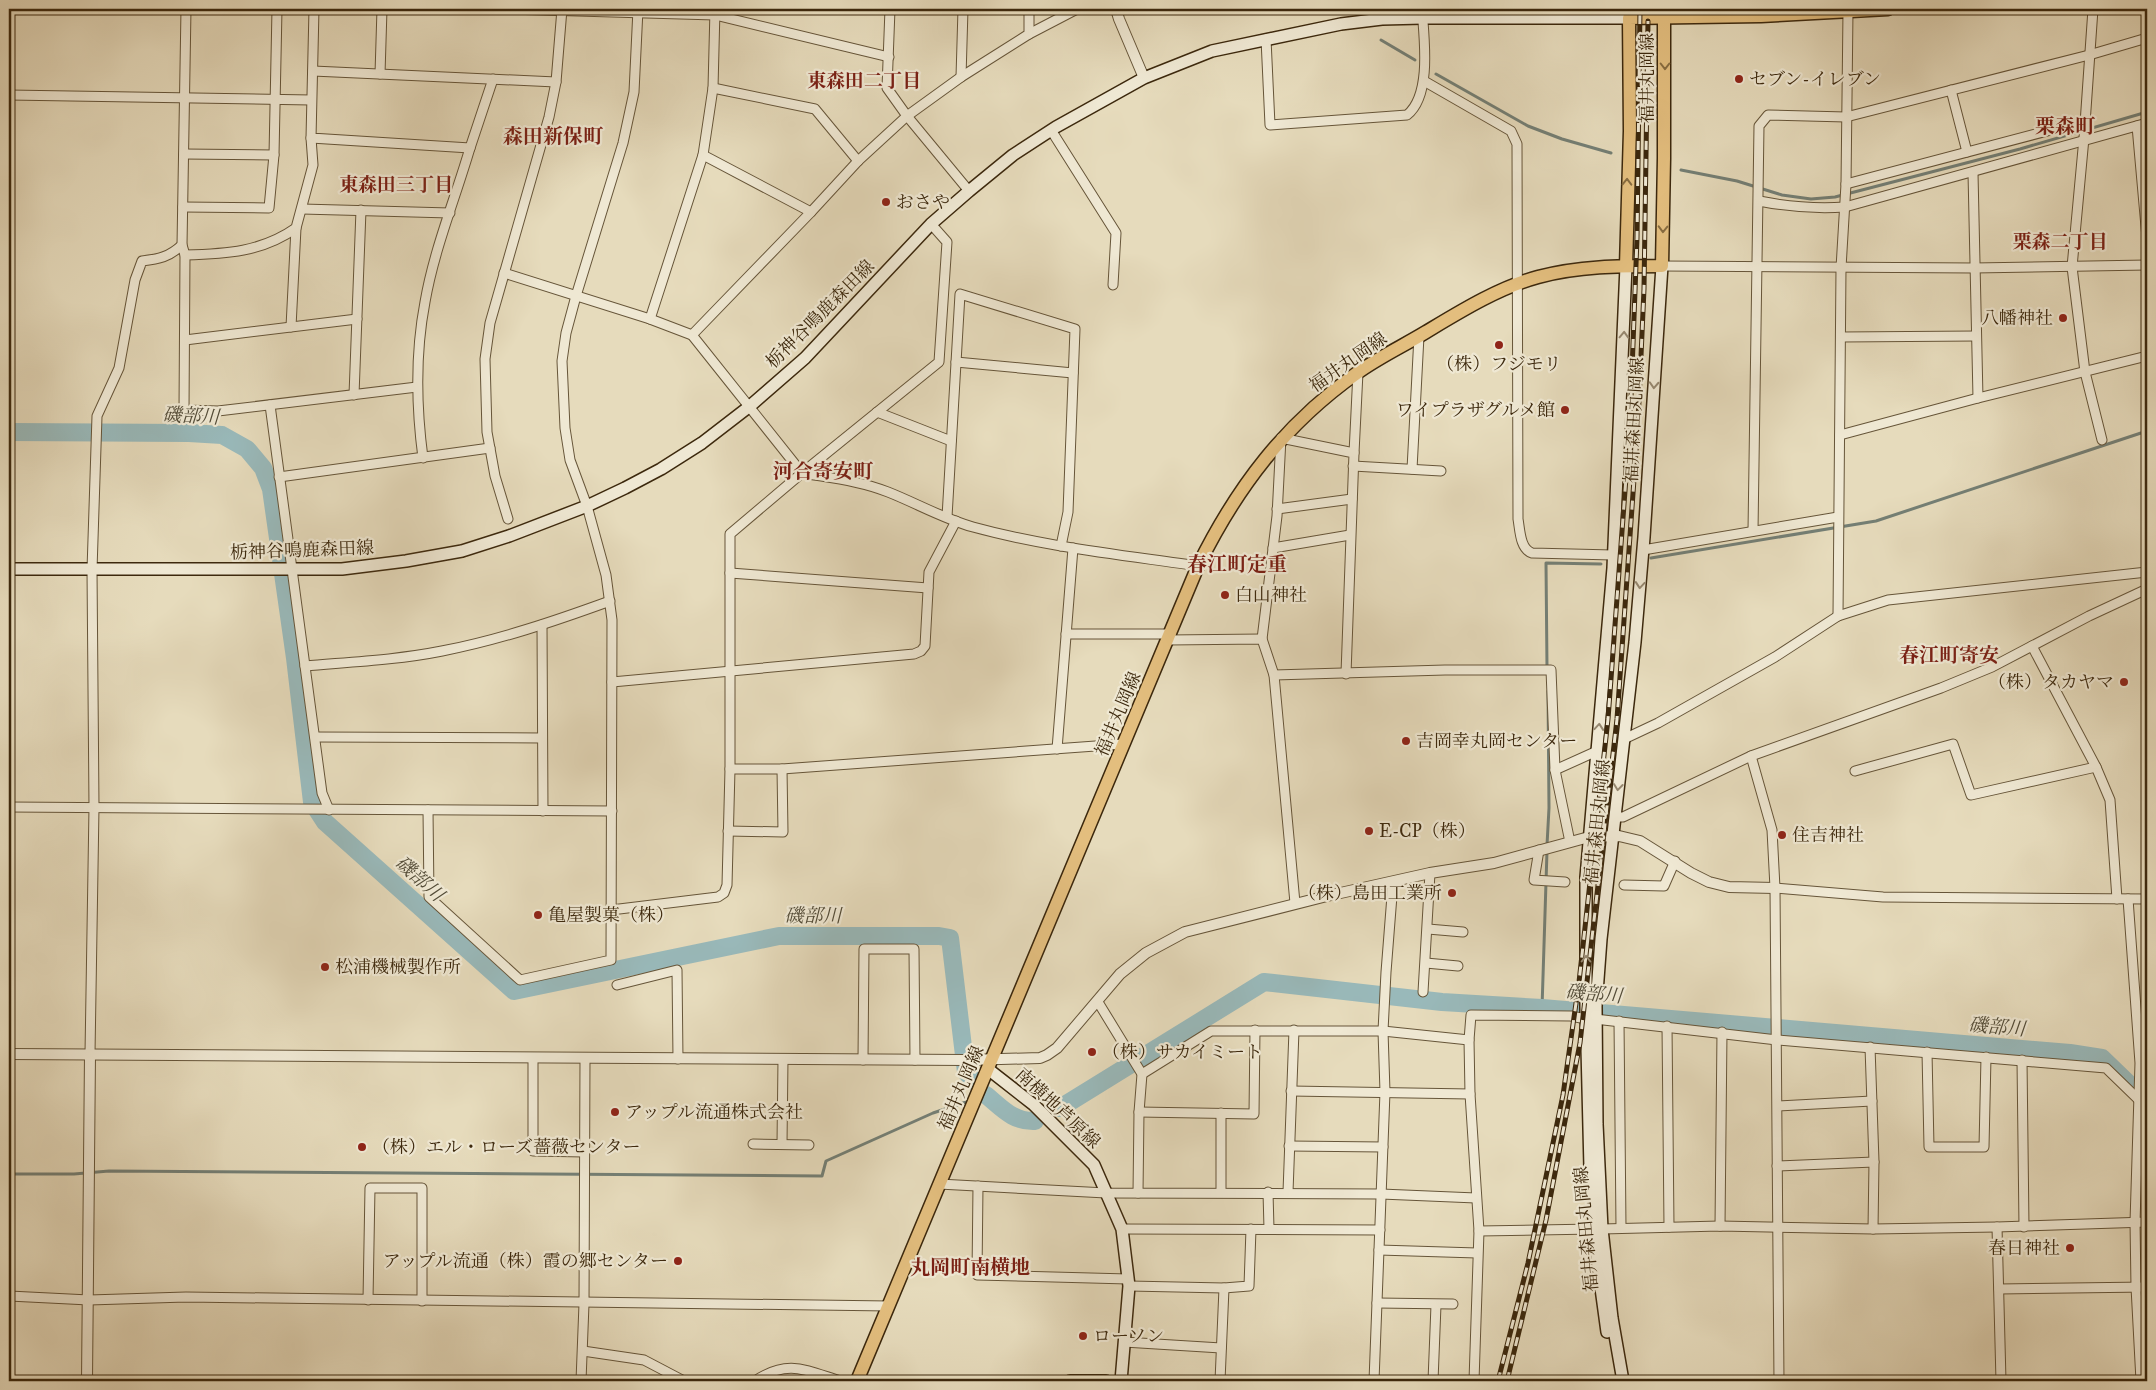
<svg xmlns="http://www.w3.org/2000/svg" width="2156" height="1390" font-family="'IM FELL Great Primer','Noto Serif JP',serif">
	<rect width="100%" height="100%" fill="#e6dbbc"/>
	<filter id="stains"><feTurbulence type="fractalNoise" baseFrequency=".004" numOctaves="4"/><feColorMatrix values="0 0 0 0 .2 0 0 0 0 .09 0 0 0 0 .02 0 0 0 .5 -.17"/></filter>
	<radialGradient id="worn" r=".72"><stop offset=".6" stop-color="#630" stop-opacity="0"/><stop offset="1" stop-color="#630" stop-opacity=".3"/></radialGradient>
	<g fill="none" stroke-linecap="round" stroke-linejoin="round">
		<g stroke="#747f75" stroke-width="3">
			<polyline points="1381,40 1415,60"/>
			<polyline points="1436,74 1528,126 1562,139 1611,153"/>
			<polyline points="1681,170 1737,181 1782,195 1811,199 1835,197 2020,149 2147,112"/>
			<polyline points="1651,558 1876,521 2147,431"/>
			<polyline points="1547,668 1546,563 1601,564"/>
			<polyline points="1547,845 1549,808 1548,691"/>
			<polyline points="1542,1008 1547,851"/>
			<polyline points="9,1174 74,1174 109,1171 822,1176 826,1161 933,1113 966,1102"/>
		</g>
		<g stroke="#99b9ba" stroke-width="18">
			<polyline points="9,432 189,433 222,435 247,449 263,468 271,489 295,658 312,802 325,822 514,991 779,936 939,936 950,938 966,1072 975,1082"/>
			<path d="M986,1095C1002,1108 1013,1122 1035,1121"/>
			<polyline points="1060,1108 1264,982 1442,1002 1542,1008 2070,1053 2102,1058 2132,1087 2147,1091"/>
		</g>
		<g stroke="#665539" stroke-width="11">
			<g id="minor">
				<polyline points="186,9 182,245 185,255 184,410 218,411 417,387"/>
				<polyline points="314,9 311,138 470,148 493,79"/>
				<polyline points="506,9 715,15 889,57"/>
				<polyline points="890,9 887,88 907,116 969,191"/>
				<polyline points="2093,9 2084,138 2072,267 2085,372 2102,440"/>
				<polyline points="1029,34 1077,9"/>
				<path d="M1266,39L1270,125L1407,115C1432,95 1424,38 1422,9"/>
				<polyline points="313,71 556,82"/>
				<polyline points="380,74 382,9"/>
				<polyline points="961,77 963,9"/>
				<path d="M1424,81L1511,131L1517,144L1518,519C1520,530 1520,549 1532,553L1613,555"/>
				<polyline points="713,88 815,109 858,161"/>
				<polyline points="1951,90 1967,152"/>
				<polyline points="9,95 311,100"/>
				<polyline points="2137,126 2147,238"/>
				<polyline points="1051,130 1116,233 1113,285"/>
				<polyline points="184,154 274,155"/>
				<polyline points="703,155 811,212"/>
				<polyline points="1973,173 1978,398"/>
				<polyline points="1846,184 2085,121"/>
				<path d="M1759,201C1789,207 1815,209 1845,207L2147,123"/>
				<polyline points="183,207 269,208 274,155 277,9"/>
				<polyline points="302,209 450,213"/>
				<path d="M185,255C226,254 262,252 296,228L313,165L311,138"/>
				<polyline points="1662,266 1974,268 2147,265"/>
				<path d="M504,273L650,319L692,335L802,473C831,478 861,481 888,492C916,503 944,519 973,527C1046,547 1123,555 1198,566"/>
				<polyline points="650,319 703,155 713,88 715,9"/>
				<polyline points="291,327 296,228"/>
				<polyline points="692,335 811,212 858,161 907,116 961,77 1029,34 1029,9"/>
				<polyline points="1841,337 1976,336"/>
				<polyline points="185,340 357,319"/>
				<polyline points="956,362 1073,373"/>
				<polyline points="354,395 361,210"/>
				<polyline points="270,405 322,793 329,810"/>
				<polyline points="877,412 951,441"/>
				<polyline points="1840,435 1978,398 2147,356"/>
				<polyline points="1354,453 1358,372"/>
				<path d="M423,458C416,405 415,354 425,302C434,250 455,199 470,148"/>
				<polyline points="1353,466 1441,471"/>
				<polyline points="1412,469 1419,336"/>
				<polyline points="279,477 490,448"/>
				<polyline points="1277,509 1352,499"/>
				<polyline points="947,517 960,294 1075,329 1068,512 1061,546"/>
				<polyline points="508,519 495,476 487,432 485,359 490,323 549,117 556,82 562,9"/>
				<polyline points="1753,531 1759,126 1768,115 1846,117 2089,55 2147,38"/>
				<polyline points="1273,548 1350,535"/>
				<polyline points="1643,550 1838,517"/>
				<polyline points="730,573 928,588"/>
				<polyline points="1838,616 1841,268 1846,184 1848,11"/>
				<polyline points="542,625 543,811"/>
				<polyline points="1066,634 1171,634"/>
				<polyline points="1262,639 1277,516 1281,438 1354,453 1346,674"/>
				<polyline points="1168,640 1262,639 1274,675 1295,903"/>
				<polyline points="2032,646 2096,767 2110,800 2117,899"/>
				<path d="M305,666C351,662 397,660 442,651C499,640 555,621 610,601"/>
				<polyline points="1274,675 1445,670 1551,670 1555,770 1570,842"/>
				<polyline points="612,682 914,654 921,651 925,646 929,572 956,521"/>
				<polyline points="315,737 542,738"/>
				<polyline points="1624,739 1658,723 1775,657 1838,616 1888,600 2147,572"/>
				<polyline points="1057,749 1073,548"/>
				<polyline points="1751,756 1772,830 1775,888 1779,1381"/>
				<polyline points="730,769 782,769 1123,744"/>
				<polyline points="1555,770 1597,751"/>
				<polyline points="1855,771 1953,744 1971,795 2096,767"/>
				<polyline points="9,807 612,811"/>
				<polyline points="428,810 429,897 520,980 611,960 612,620 606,575 587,506 570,460 565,428 562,361 566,333 576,296 623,143 634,92 638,9"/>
				<polyline points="1615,817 1623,817 1751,756 1941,688 1992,667 2089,616 2147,589"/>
				<polyline points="728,831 783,832 782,769"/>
				<polyline points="1539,850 1534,880 1565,882"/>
				<polyline points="1624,885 1664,886 1675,861"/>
				<polyline points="1775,888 1883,897 2147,899"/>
				<polyline points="2128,899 2140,1063 2135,1222 2136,1287 2141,1381"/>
				<polyline points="611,910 718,897 724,893 727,885 730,769 730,534 802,473 939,362 947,242 931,224"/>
				<polyline points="1428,929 1463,932"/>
				<polyline points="1426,963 1458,966"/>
				<polyline points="617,985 677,970 678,1059"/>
				<polyline points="1423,992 1430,873"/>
				<polyline points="1098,1002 1142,1074 1139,1112 1138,1193"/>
				<polyline points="1595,1019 1777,1040 2106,1068 2139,1100"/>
				<polyline points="1619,1021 1621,1228"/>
				<polyline points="1667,1026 1669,1227"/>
				<polyline points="1870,1047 1874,1162 1873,1229"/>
				<polyline points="1927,1052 1929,1147 1984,1147 1986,1057"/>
				<path d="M90,1054L94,807L92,570L97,416L119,368L135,280L142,261C159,259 169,257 182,245"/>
				<polyline points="533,1058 533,1151 584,1152"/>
				<polyline points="863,1060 864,949 914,949 915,1060"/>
				<polyline points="2022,1060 2024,1227"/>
				<polyline points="1142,1074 1211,1031 1383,1031 1469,1040"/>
				<polyline points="1291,1091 1470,1094"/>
				<polyline points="1778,1106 1872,1101"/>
				<polyline points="1139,1112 1254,1114 1255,1030"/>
				<polyline points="753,1144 809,1145"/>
				<polyline points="782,1144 783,1059"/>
				<polyline points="1289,1146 1383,1147"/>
				<polyline points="1777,1166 1874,1162"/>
				<polyline points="939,1184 1106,1193 1381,1194 1476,1198"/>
				<polyline points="978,1186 977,1275 1128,1279"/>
				<polyline points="1221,1192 1221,1113"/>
				<polyline points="1268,1192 1269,1229"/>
				<polyline points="1288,1192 1294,1030"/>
				<polyline points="1720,1226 1722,1032"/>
				<polyline points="1997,1227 2001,1381"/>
				<polyline points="1122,1229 1380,1230"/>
				<polyline points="1602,1229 1720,1226 1873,1229 1997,1227 2147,1222"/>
				<polyline points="1479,1231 1594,1229"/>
				<polyline points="1379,1250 1477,1253"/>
				<polyline points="1129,1286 1224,1288 1249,1286 1251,1229"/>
				<polyline points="1999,1289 2147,1287"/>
				<polyline points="9,1296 89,1300 186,1297 889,1306"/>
				<polyline points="368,1300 370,1188 422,1188 422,1301"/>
				<polyline points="1377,1303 1453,1304"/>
				<polyline points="1124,1342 1221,1348"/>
				<polyline points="583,1351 644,1360 684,1381"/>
				<polyline points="581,1381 584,1304 585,1059"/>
				<path d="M755,1381C788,1359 805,1370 840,1381"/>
				<polyline points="1220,1381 1224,1288"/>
				<polyline points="1374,1381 1385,1092 1383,1031 1386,972 1393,883"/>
				<polyline points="1433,1381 1436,1305"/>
				<polyline points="1474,1381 1479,1231 1470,1094 1469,1040 1471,1015 1571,1016 1586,1019"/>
			</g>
		</g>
		<g stroke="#665539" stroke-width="12">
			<g id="tertiary">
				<polyline points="1116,9 1119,19 1144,78"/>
				<polyline points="9,1054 965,1060 1040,1058 1047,1055 1057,1048 1120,974 1146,953 1185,932 1327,896 1430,873 1494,863 1589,837 1619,836 1640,841 1691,873 1709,882 1729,887 1775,888"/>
				<polyline points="87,1381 90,1054"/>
			</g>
		</g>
		<g stroke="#3c280d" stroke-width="14">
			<g id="secondary">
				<polyline points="9,569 342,569 406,561 462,551 509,536 587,506 625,488 661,469 702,443 750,406 805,358 931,224 969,191 1013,155 1056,127 1144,78 1212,51 1341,24 1382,19 1423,18 1629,18 1629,9"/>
				<polyline points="988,1069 1034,1105 1094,1165 1122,1229 1129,1286 1121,1381"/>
				<polyline points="1607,1332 1597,1259 1590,1168 1586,1008 1586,877 1613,568 1626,266"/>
				<polyline points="1070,1381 1106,1381"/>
				<polyline points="1623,1381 1612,1318 1602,1229 1597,1124 1596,1006 1601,939 1635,642 1644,537 1662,266"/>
			</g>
		</g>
		<g stroke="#3c280d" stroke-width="15">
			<g id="primary">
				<polyline points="1626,266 1630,131 1629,18 1761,16 1888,9"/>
				<path d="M857,1381L1198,566C1237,487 1285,424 1357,373C1379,357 1403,346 1426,332C1461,311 1498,288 1538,277C1579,266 1619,266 1662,266L1664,158V17"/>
			</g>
		</g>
		<use href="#minor" stroke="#efe8d3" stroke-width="9"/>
		<use href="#tertiary" stroke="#efe8d3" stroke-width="10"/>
		<use href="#secondary" stroke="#efe8d3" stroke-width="11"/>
		<use href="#primary" stroke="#e3be7e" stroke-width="12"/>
		<g stroke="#3c280d" stroke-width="5">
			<g id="rail">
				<polyline points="1498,1381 1528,1263 1563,1095 1579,982 1608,719 1630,424 1637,238 1640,9"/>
				<polyline points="1507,1381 1546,1220 1580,1043 1617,719 1638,423 1644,289 1648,21"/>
			</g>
		</g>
		<use href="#rail" stroke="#efe8d3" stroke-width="3" stroke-dasharray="9" stroke-linecap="butt"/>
	</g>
	<defs><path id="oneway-chevron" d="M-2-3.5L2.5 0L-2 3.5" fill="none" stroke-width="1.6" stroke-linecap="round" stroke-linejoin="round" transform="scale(1.25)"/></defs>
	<g stroke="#876c40">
		<use href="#oneway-chevron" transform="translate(1665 66) rotate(90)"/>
		<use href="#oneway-chevron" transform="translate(1627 182) rotate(-89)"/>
		<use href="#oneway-chevron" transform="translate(1663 229) rotate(91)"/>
	</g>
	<g stroke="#968870">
		<use href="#oneway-chevron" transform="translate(1624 335) rotate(-88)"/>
		<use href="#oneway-chevron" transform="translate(1654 385) rotate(93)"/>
		<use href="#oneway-chevron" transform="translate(1640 585) rotate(95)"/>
		<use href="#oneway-chevron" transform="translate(1599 727) rotate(-85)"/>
		<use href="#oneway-chevron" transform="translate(1618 787) rotate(97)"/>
		<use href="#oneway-chevron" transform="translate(1586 959) rotate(-90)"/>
	</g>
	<g fill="#8f2418" stroke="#efe8d3" stroke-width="2">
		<circle cx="1739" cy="79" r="5"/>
		<circle cx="886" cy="202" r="5"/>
		<circle cx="2063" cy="318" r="5"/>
		<circle cx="1499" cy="345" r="5"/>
		<circle cx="1565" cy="410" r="5"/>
		<circle cx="1225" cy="595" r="5"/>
		<circle cx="2124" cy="682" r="5"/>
		<circle cx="1406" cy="741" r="5"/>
		<circle cx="1369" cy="831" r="5"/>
		<circle cx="1782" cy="835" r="5"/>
		<circle cx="1452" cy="893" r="5"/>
		<circle cx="538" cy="915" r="5"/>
		<circle cx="325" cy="967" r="5"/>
		<circle cx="1092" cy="1052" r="5"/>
		<circle cx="615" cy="1112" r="5"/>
		<circle cx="362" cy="1147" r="5"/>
		<circle cx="2070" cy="1248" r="5"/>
		<circle cx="678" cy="1261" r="5"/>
		<circle cx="1083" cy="1336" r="5"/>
	</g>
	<g text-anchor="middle" stroke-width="4.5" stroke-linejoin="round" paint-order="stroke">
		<g font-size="18" fill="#3c280d" stroke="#efe8d3">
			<text transform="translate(1647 78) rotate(-90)" y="6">福井丸岡線</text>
			<text transform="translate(820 314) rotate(-45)" y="6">栃神谷鳴鹿森田線</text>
			<text transform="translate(1348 362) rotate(-35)" y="6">福井丸岡線</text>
			<text transform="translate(1634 420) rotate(-87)" y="6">福井森田丸岡線</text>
			<text transform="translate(302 550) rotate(-2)" y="6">栃神谷鳴鹿森田線</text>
			<text transform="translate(1118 714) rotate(-67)" y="6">福井丸岡線</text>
			<text transform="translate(1597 822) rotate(-84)" y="6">福井森田丸岡線</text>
			<text transform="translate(961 1088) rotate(-67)" y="6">福井丸岡線</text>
			<text transform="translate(1058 1108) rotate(43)" y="6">南横地芦原線</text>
			<text transform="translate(1586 1229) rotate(-95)" y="6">福井森田丸岡線</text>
		</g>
		<g font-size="18" fill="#3c280d" stroke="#efe8d3" text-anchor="start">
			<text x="1749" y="85">セブン-イレブン</text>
			<text x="896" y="208">おさや</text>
			<text x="2053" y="324" text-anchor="end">八幡神社</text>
			<text x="1499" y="370" text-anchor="middle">（株）フジモリ</text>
			<text x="1555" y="416" text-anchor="end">ワイプラザグルメ館</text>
			<text x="1235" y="601">白山神社</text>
			<text x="2114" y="688" text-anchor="end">（株）タカヤマ</text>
			<text x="1416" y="747">吉岡幸丸岡センター</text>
			<text x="1379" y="837">E-CP（株）</text>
			<text x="1792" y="841">住吉神社</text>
			<text x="1442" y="899" text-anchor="end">（株）島田工業所</text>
			<text x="548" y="921">亀屋製菓（株）</text>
			<text x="335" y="973">松浦機械製作所</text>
			<text x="1102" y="1058">（株）サカイミート</text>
			<text x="625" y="1118">アップル流通株式会社</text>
			<text x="372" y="1153">（株）エル・ローズ薔薇センター</text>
			<text x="2060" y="1254" text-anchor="end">春日神社</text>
			<text x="668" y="1267" text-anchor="end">アップル流通（株）霞の郷センター</text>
			<text x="1093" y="1342">ローソン</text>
		</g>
		<g font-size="19" font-weight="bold" fill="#7a1f14" stroke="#efe8d3">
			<text x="864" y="87">東森田二丁目</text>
			<text x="396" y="191">東森田三丁目</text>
			<text x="2060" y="248">栗森二丁目</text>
		</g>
		<g font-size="19" font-style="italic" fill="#534c38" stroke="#efe8d3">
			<text transform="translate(191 415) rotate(3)" y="7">磯部川</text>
			<text transform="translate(420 878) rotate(42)" y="7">磯部川</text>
			<text x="813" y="922">磯部川</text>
			<text transform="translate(1594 993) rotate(5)" y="7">磯部川</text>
			<text transform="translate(1997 1026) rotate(5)" y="7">磯部川</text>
		</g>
		<g font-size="20" font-weight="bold" fill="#7a1f14" stroke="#efe8d3">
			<text x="2065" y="133">栗森町</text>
			<text x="553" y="143">森田新保町</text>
			<text x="823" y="478">河合寄安町</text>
			<text x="1237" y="571">春江町定重</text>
			<text x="1949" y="662">春江町寄安</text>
			<text x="970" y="1274">丸岡町南横地</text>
		</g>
	</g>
	<rect width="2156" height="1390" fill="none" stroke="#e6dbbc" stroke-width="30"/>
	<rect x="10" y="10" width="2136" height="1370" fill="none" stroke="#3c280d" stroke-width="2.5"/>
	<rect x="15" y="15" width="2126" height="1360" fill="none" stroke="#3c280d"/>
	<rect width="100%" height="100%" filter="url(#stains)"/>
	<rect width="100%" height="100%" fill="url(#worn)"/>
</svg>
